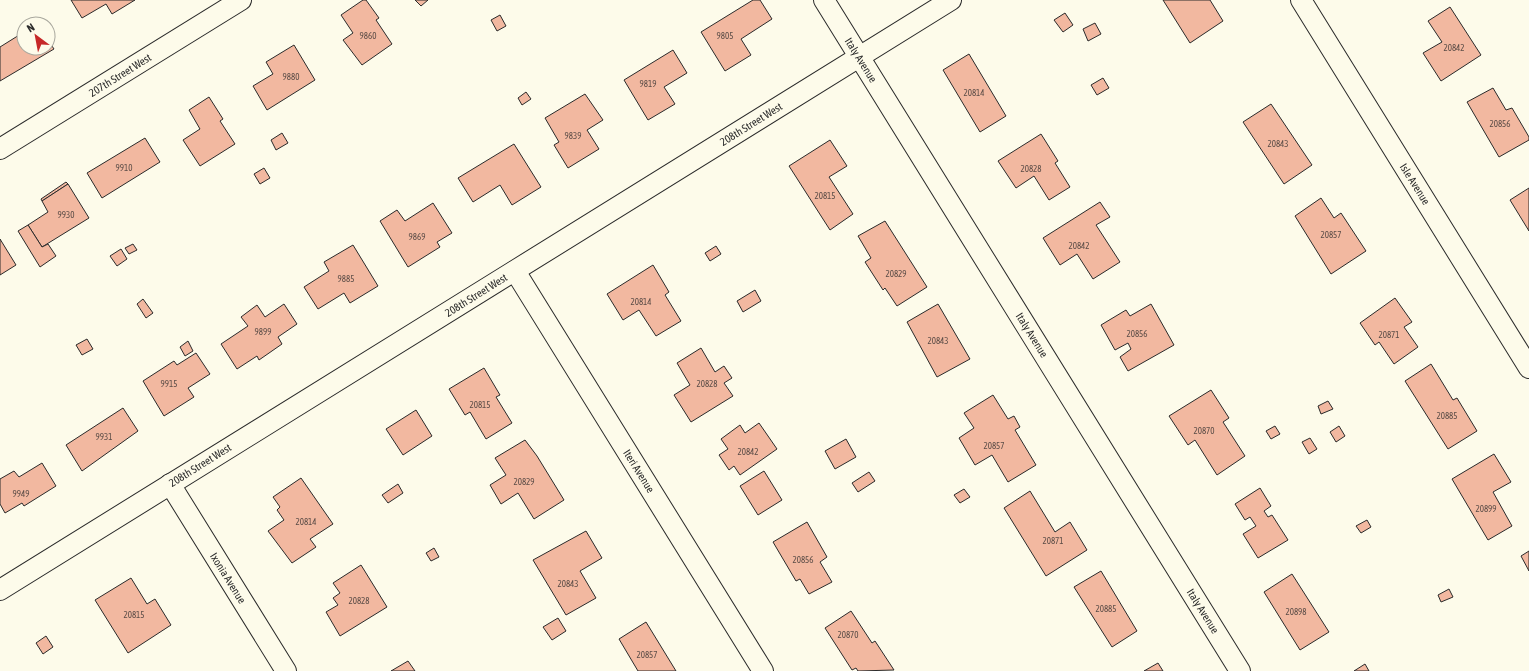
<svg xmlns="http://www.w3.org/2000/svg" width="1529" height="671" font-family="'Asap Condensed',sans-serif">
	<rect width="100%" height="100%" fill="#fdfbea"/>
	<g fill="#f2b8a0" stroke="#2b2b2b">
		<polygon points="71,0 135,0 112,14 106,4 82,18"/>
		<polygon points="363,0 366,0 379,18 376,20 392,44 362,65 343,40 353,33 341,15"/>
		<polygon points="415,0 428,0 421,6"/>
		<polygon points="753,0 760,0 772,19 741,39 751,55 725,71 701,32"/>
		<polygon points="1163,0 1210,0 1223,21 1190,43"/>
		<polygon points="1450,7 1481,55 1441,81 1423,53 1442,42 1428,21"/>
		<polygon points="1065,13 1073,25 1063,32 1054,20"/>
		<polygon points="500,15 506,26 497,31 491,20"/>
		<polygon points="1095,23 1101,34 1088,41 1083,29"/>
		<polygon points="24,32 24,48 48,48 48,40 54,49 0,81 0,47"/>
		<polygon points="294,45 315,80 267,110 253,86 273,74 266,62"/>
		<polygon points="673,50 687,73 664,87 675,104 648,120 624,80"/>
		<polygon points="969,54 1006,116 980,132 943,70"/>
		<polygon points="1103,78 1109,88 1097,95 1091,85"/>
		<polygon points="1493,88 1506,110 1512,108 1529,137 1529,140 1499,157 1467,102"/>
		<polygon points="526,92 531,99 522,105 518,98"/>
		<polygon points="585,94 603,120 587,130 599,149 568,168 554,145 559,142 545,118"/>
		<polygon points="209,97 223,119 220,121 235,144 200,166 183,140 200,129 189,110"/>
		<polygon points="1271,104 1312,165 1284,184 1243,122"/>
		<polygon points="282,133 288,143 276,150 271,140"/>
		<polygon points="1041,134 1058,161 1055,163 1070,187 1049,200 1034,176 1016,188 998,161"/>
		<polygon points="145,138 160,162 102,198 87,173"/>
		<polygon points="830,140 847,166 829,177 853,214 830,230 789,166"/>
		<polygon points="514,144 541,187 512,205 500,185 473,202 458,178"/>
		<polygon points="264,168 270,178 260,184 254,174"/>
		<polygon points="66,182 68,184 42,201 41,199"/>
		<polygon points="68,184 89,218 42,247 28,225 48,212 42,201"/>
		<polygon points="1529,188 1529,231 1510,200"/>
		<polygon points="1321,198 1334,218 1341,213 1366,251 1331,274 1295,216"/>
		<polygon points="1100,202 1110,217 1096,225 1120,262 1093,279 1077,254 1060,265 1043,238"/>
		<polygon points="433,203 452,233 437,242 440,247 408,267 380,221 397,210 405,221"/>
		<polygon points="885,221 927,287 897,306 885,288 883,290 865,262 871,258 858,236"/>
		<polygon points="28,225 42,247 48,244 56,256 40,267 18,231"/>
		<polygon points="0,239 16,265 0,275"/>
		<polygon points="133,244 137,250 129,254 125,248"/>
		<polygon points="353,245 378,286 350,303 344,293 318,309 304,287 329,271 324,262"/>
		<polygon points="716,246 721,254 710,261 705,253"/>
		<polygon points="121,249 127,259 117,266 110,256"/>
		<polygon points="653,265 669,292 665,295 681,321 656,336 639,310 623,320 607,294"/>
		<polygon points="755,290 761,301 743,312 737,301"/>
		<polygon points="1395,298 1412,322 1404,327 1418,347 1394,364 1379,342 1375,345 1360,323"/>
		<polygon points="143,299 153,313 146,318 137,304"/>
		<polygon points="284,304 297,324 278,337 282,344 259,360 257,356 237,369 221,344 248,326 241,317 257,305 265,317"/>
		<polygon points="938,304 970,359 937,377 907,322"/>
		<polygon points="1151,304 1174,345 1128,371 1120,357 1131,349 1128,343 1115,350 1101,325 1126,310 1130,316"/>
		<polygon points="87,339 93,349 82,355 76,345"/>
		<polygon points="188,341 193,351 185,356 180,347"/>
		<polygon points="701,348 715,372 724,366 732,378 724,383 733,396 691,422 674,395 690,385 677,363"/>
		<polygon points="196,353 210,374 188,388 194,397 164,416 143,381 174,361 177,365"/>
		<polygon points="1431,364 1453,400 1457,398 1477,431 1448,449 1405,381"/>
		<polygon points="484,368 500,395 496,397 512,423 486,439 470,412 465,415 449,389"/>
		<polygon points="1211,390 1229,418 1223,422 1245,456 1217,475 1195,440 1188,445 1169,416"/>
		<polygon points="993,395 1008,419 1014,416 1020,427 1015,430 1036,465 1008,482 992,455 975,465 959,438 974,428 964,413"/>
		<polygon points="1328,401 1333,409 1321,414 1318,406"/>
		<polygon points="123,408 138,431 82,471 66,445"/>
		<polygon points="416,410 432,436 403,455 386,429"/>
		<polygon points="759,423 777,449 740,475 734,466 729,470 719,455 728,449 721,439 740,425 745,433"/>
		<polygon points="1275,426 1280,434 1271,439 1266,431"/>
		<polygon points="1339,426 1345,436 1336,442 1330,432"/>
		<polygon points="1310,438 1317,449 1309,454 1302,442"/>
		<polygon points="846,439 856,457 835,469 825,451"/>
		<polygon points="525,440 537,456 564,500 534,519 518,493 501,504 490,485 506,475 495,458"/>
		<polygon points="1494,454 1511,482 1493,492 1512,526 1488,540 1452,479"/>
		<polygon points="42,463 56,486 24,506 22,503 5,513 0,504 0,479 14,471 19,477"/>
		<polygon points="764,471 782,500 758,515 740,486"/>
		<polygon points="869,472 875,481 858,492 852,483"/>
		<polygon points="301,478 333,524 310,539 316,547 292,563 268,531 284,520 277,510 280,507 273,497"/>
		<polygon points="398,484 403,493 388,503 382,495"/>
		<polygon points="1260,488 1271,506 1264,511 1268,517 1272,515 1288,540 1258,558 1243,534 1256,526 1250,517 1245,520 1235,504"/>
		<polygon points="964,489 970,497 960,503 954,495"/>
		<polygon points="1030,491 1055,532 1070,522 1087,550 1046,576 1004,508"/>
		<polygon points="1367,520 1371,527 1361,533 1356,526"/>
		<polygon points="807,522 827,557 820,562 832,582 809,594 800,579 796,581 773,542"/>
		<polygon points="586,531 602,558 580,571 596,598 566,615 533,560"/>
		<polygon points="434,548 439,557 431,561 426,553"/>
		<polygon points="1529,551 1529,571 1521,556"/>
		<polygon points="361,565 387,607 340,636 326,612 338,605 333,598 340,593 333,583"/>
		<polygon points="1101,571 1137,631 1112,647 1074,587"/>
		<polygon points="1292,574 1329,632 1300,650 1264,592"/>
		<polygon points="131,578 147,604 155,599 171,625 128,653 95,600"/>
		<polygon points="1449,589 1453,597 1441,602 1438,595"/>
		<polygon points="851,611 872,643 875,641 894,670 858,671 856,668 852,670 825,628"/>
		<polygon points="558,618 566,631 552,640 543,627"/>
		<polygon points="646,622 676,671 638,671 619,639"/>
		<polygon points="46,636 53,647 43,654 36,643"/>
		<polygon points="408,661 415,671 391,671"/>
		<polygon points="1158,663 1163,671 1144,671"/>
		<polygon points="1365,664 1369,671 1354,671"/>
	</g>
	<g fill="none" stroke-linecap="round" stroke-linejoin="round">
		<g stroke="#2b2b2b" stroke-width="22">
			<g id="street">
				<polyline points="824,0 1240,671"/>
				<polyline points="1301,0 1529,368"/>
				<polyline points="0,149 241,0"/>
				<polyline points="515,271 763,671"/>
				<polyline points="170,484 286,671"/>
				<polyline points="0,590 951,0"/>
			</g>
		</g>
		<use href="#street" stroke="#fdfbea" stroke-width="20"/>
	</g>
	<g text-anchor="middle" stroke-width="3" stroke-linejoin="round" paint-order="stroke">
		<g font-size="9" fill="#5d4e48">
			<text x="368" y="39">9860</text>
			<text x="725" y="39">9805</text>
			<text x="1454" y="51">20842</text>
			<text x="291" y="80">9880</text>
			<text x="648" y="87">9819</text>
			<text x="974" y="96">20814</text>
			<text x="1500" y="127">20856</text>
			<text x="573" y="139">9839</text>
			<text x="1278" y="147">20843</text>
			<text x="124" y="171">9910</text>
			<text x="1031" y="172">20828</text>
			<text x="825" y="199">20815</text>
			<text x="66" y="218">9930</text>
			<text x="1331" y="238">20857</text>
			<text x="417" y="240">9869</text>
			<text x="1079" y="249">20842</text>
			<text x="896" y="277">20829</text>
			<text x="346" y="282">9885</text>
			<text x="641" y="305">20814</text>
			<text x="263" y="335">9899</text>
			<text x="1137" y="337">20856</text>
			<text x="1389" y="338">20871</text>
			<text x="938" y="344">20843</text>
			<text x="169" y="387">9915</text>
			<text x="707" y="387">20828</text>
			<text x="480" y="408">20815</text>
			<text x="1447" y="419">20885</text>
			<text x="1204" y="434">20870</text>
			<text x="104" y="440">9931</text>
			<text x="994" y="449">20857</text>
			<text x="748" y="455">20842</text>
			<text x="524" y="485">20829</text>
			<text x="21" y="497">9949</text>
			<text x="1486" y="512">20899</text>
			<text x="306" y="525">20814</text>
			<text x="1053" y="544">20871</text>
			<text x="803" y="563">20856</text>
			<text x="568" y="587">20843</text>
			<text x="359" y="604">20828</text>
			<text x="1106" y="612">20885</text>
			<text x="1296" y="615">20898</text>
			<text x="134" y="618">20815</text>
			<text x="848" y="638">20870</text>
			<text x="647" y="658">20857</text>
		</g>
		<g font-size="11" fill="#2b2b2b" stroke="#fdfbea">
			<text transform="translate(861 60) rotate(58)" y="4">Italy Avenue</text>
			<text transform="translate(120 75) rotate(-32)" y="4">207th Street West</text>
			<text transform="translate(751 124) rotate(-32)" y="4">208th Street West</text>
			<text transform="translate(1415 184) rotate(58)" y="4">Isle Avenue</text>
			<text transform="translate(476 295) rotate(-32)" y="4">208th Street West</text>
			<text transform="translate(1032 335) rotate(58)" y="4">Italy Avenue</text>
			<text transform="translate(200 465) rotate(-32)" y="4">208th Street West</text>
			<text transform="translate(639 471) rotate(58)" y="4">Iteri Avenue</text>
			<text transform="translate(228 578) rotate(58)" y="4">Ixonia Avenue</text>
			<text transform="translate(1203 611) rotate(58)" y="4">Italy Avenue</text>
		</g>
	</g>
	<g transform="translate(36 36) rotate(328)"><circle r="19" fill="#fdfbea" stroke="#a9a89e"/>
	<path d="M0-3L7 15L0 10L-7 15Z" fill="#c62828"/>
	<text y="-6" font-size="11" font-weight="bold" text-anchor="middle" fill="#2b2b2b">N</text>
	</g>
</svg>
